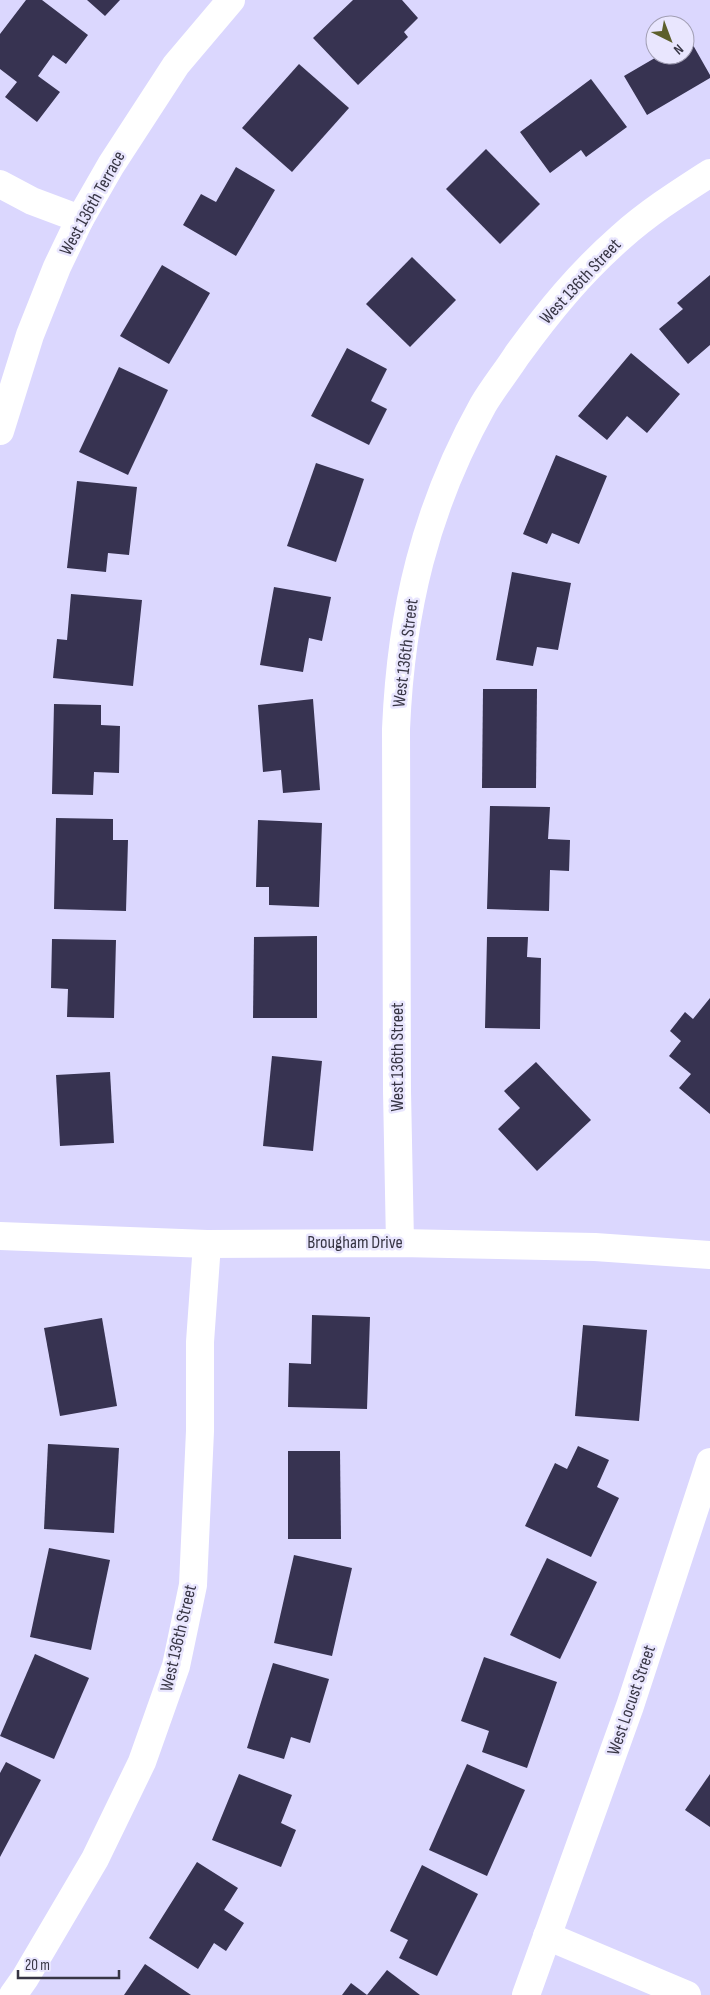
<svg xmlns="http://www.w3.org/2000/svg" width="710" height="1995" font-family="'Sofia Sans Condensed',sans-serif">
	<rect width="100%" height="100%" fill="#dbd7fe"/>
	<g fill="#373351">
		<polygon points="26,0 42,0 88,35 66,64 53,55 38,76 60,92 37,122 5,97 17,82 0,69 0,34"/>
		<polygon points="87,0 120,0 105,16"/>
		<polygon points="353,0 402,0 418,18 404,32 408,37 358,85 313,38"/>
		<polygon points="689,38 710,75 710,78 647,115 624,76 660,55 685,55 685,40"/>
		<polygon points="299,64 349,108 292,172 242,128"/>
		<polygon points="591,79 627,127 586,157 581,150 550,173 520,132"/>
		<polygon points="486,149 540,204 500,244 446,189"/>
		<polygon points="236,167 275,190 236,256 183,225 201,194 216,202"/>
		<polygon points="412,257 456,300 410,347 366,304"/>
		<polygon points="162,265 210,293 169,364 120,336"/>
		<polygon points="710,275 710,345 688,364 659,329 683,309 677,303"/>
		<polygon points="347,348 387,369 371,401 387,409 369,445 311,416"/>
		<polygon points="631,353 680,394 647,433 627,416 607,440 578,416"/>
		<polygon points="119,367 168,390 128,475 79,452"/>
		<polygon points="556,455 607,476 579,544 552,533 547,544 523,534"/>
		<polygon points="316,463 364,479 336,562 287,546"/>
		<polygon points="77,481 137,487 129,555 108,553 106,572 67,568"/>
		<polygon points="512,572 571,583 558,650 537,647 533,666 496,660"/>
		<polygon points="274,587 331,597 322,641 309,638 303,672 260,665"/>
		<polygon points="71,594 142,600 133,686 53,678 57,639 67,640"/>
		<polygon points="483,689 537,689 536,788 482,788"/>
		<polygon points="313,699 320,790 283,793 281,770 263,772 258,705"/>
		<polygon points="54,704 101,705 101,725 120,726 119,773 94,772 93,795 52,794"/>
		<polygon points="490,806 550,807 548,839 570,840 569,871 550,870 549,911 487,909"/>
		<polygon points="56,818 113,819 113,840 128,840 126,911 54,909"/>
		<polygon points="258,820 322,823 319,907 269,905 269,887 256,887"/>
		<polygon points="317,936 317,1018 253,1018 254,937"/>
		<polygon points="487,937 528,937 527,957 541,958 540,1029 485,1028"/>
		<polygon points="52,939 116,940 114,1018 67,1017 68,989 51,988"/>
		<polygon points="710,998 710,1114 679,1088 691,1074 669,1056 681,1041 670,1031 685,1012 693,1019"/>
		<polygon points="272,1056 322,1061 313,1151 263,1146"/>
		<polygon points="536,1062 591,1120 537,1171 498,1129 520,1108 504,1091"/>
		<polygon points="110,1072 114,1143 60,1146 56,1075"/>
		<polygon points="312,1315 370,1317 367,1409 288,1407 289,1363 311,1364"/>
		<polygon points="102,1318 117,1406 60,1416 44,1328"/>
		<polygon points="583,1325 647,1330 639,1421 575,1416"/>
		<polygon points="48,1444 119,1448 114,1533 44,1529"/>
		<polygon points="578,1446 609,1460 597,1487 619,1498 591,1557 525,1526 555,1463 567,1469"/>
		<polygon points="288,1451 340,1451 341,1539 288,1539"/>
		<polygon points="49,1548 110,1560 91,1650 30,1637"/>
		<polygon points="294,1555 352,1568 332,1656 274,1643"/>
		<polygon points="547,1558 597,1582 560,1659 510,1635"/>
		<polygon points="35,1654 89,1678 54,1759 0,1736"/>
		<polygon points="484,1657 557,1682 527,1768 482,1752 489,1731 461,1721"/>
		<polygon points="273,1663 329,1679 310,1743 291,1737 284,1759 247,1748"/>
		<polygon points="6,1762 41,1780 0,1857 0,1773"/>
		<polygon points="467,1764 525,1790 487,1876 429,1850"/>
		<polygon points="239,1774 292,1795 281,1823 296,1830 281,1867 212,1840"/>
		<polygon points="710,1774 710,1827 685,1810"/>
		<polygon points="197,1862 238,1888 224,1910 244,1923 226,1951 214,1943 198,1969 149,1938"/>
		<polygon points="422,1865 478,1894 437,1976 399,1958 408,1940 390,1931"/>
		<polygon points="145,1964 191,1995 124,1995"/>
		<polygon points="387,1970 420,1995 367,1995"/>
		<polygon points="351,1983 367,1995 342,1995"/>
	</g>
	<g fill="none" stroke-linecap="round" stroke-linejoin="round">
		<g stroke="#fff" stroke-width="28">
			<polyline points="0,184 32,201 80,219"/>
			<polyline points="0,431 30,335 57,267 80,219 111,165 176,65 231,0"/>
			<path d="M400,1243L397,1091L396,729C401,611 425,509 483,405C493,388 506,372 517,355C549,311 580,273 621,237C649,212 679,193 710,173"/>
			<polyline points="547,1936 687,1995"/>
			<polyline points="13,1995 25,1978 95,1859 142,1762 176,1666 193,1585 200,1431 200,1342 207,1244"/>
			<polyline points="526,1995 630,1706 710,1462"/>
		</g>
		<polyline stroke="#fff" stroke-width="28" points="0,1236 207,1244 400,1243 595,1247 710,1255"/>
	</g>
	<g text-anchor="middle" stroke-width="5" stroke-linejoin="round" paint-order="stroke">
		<g font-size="18" fill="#373544" stroke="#e9e6fe">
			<text transform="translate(92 203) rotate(-61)" y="6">West 136th Terrace</text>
			<text transform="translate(580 281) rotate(-47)" y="6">West 136th Street</text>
			<text transform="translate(405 653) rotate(-83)" y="6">West 136th Street</text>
			<text transform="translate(397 1057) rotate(-90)" y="6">West 136th Street</text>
			<text x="355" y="1248">Brougham Drive</text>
			<text transform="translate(178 1638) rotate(-77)" y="6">West 136th Street</text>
			<text transform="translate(631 1700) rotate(-71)" y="6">West Locust Street</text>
		</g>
	</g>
	<g transform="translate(670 40) rotate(138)"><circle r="24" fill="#e9e6fe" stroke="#a29fb4"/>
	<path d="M0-4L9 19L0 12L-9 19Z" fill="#5d5f2c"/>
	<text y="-8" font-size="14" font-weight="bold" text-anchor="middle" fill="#373544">N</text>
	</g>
	<path d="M18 1970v8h101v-8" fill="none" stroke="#373544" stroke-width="2.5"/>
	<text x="25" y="1970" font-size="15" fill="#373544" stroke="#e9e6fe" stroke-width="4" paint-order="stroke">20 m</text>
</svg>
